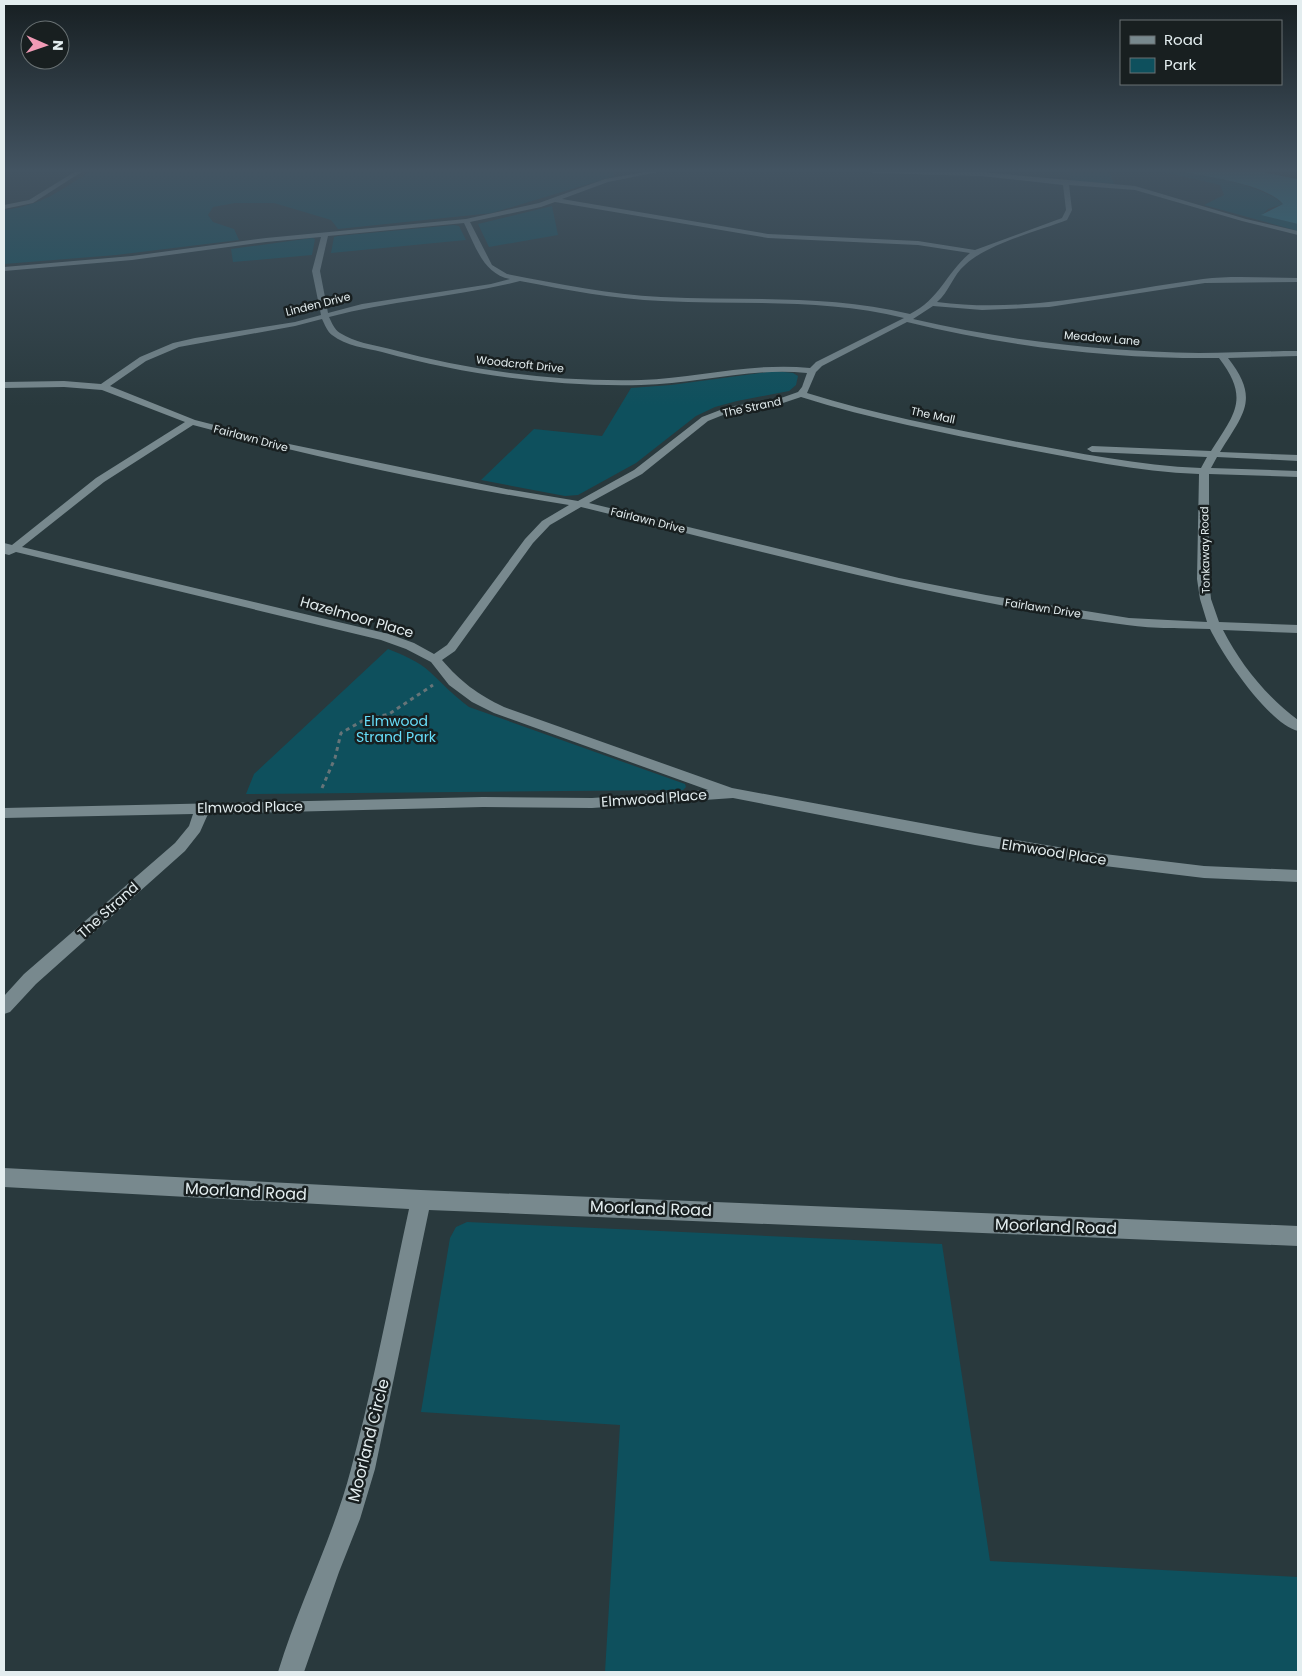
<svg xmlns="http://www.w3.org/2000/svg" width="1302" height="1676" font-family="Poppins,sans-serif">
	<rect width="100%" height="100%" fill="#29393d"/>
	<g fill="#0e505d">
		<path d="M91,171H613L615,176L492,213L338,229L331,220L274,203H235L213,207L208,215L213,222L234,229L239,240L116,255L4,264V210C43,205 59,191 91,171Z"/>
		<polygon points="1069,171 1109,171 1114,184 1071,181"/>
		<path d="M1160,171C1191,171 1260,183 1283,204L1268,209L1262,215L1298,224V231L1204,205L1224,195L1220,185Z"/>
		<polygon points="552,206 558,235 489,247 478,224"/>
		<polygon points="454,225 459,226 466,240 331,253 334,237 338,236"/>
		<polygon points="312,238 315,239 312,255 233,262 231,249"/>
		<polygon points="775,371 793,373 798,376 796,385 789,391 737,401 715,407 696,416 636,463 578,495 565,496 481,480 534,429 602,436 631,388 671,385"/>
		<path d="M388,649C403,655 418,661 430,672C443,684 454,696 469,707L685,784L686,787L683,790L246,794L254,774Z"/>
		<polygon points="467,1222 942,1244 990,1561 1298,1577 1298,1672 605,1672 620,1425 421,1412 450,1238 456,1227"/>
	</g>
	<path fill="#217f93" d="M1179,171H1256L1298,179V224L1261,215L1283,204C1264,183 1206,177 1179,171Z"/>
	<g fill="none" stroke-linecap="round" stroke-linejoin="round">
		<polyline stroke="#667478" stroke-width="3" stroke-dasharray="4 4" stroke-linecap="butt" points="322,788 335,758 341,733 364,720 389,714 433,685"/>
		<g fill="#78898e" fill-rule="evenodd">
			<polygon points="76,171 83,171 33,203 4,209 4,205 29,200"/>
			<path d="M650,171H663L608,182L562,199L768,234L918,241L975,250L1062,218L1066,210L1063,185L981,176L872,173L869,171L981,172L1135,186L1246,219L1298,231V235L1242,221L1135,190L1069,185L1072,210L1067,220C1038,231 987,244 965,265C953,275 949,292 937,302C1027,314 1114,291 1203,279C1233,275 1267,278 1298,278V282L1205,283L1049,307L982,310L933,306L913,319C1007,341 1103,351 1199,353C1232,353 1265,351 1298,351V356L1228,358C1260,399 1244,413 1220,452L1298,455V461L1217,457L1211,468L1298,471V477L1209,474V579L1211,599L1219,622L1298,625V633L1223,630C1241,665 1266,696 1298,720V731C1269,724 1223,656 1210,629C1183,628 1155,629 1127,625C942,602 762,551 581,507L550,525L533,543L455,651L442,660C461,682 477,694 504,707L732,788L975,833L1088,852L1204,866L1298,870V882L1204,878L1088,864L975,845L733,798L592,808L483,807L208,814L200,832L185,851L36,984L10,1012L4,1014V996L24,974L175,843L189,826L193,814L4,818V808L483,797L592,798L708,790L494,713L472,702L449,685L431,662L406,649L381,640L16,552L9,555L5,554L4,543L12,545L96,478L185,422L102,390L64,387L4,388V382L64,381L101,384L140,357L173,343L195,338L295,322L321,315L312,271L321,237L266,242L132,260L4,271V267L132,256L266,238L466,219L539,203L605,179ZM555,202L768,238L918,245L970,253C946,273 940,299 910,314C827,294 746,301 661,297C609,294 558,284 507,274L492,265L470,222L541,207ZM464,223C475,245 483,274 510,279L491,284L362,304L328,313L320,271L328,236ZM520,281C567,290 614,299 662,301C743,305 824,298 904,318L816,362L810,368C753,362 697,378 641,380C557,382 471,371 390,349C373,345 354,342 340,333C334,329 332,323 329,317C392,300 457,297 520,281ZM322,319C325,325 327,331 332,335C346,346 366,348 382,352C466,375 554,387 641,385C697,384 751,367 807,373L802,387L798,392L781,398L728,407L702,417L634,470L578,501L506,489L289,444L195,420L110,386L146,361L179,347L295,326ZM907,322C1009,347 1113,359 1219,358C1250,399 1235,413 1211,451L1092,446L1087,449L1092,452L1207,457L1201,468C1138,466 1075,452 1013,441C944,427 874,414 807,393L816,372L822,366ZM801,397C871,419 943,433 1015,447C1075,458 1137,472 1199,474L1197,579L1200,599L1207,622L1129,618L986,595L899,578L589,503L642,474L708,421L733,411L783,403ZM193,425C317,458 442,485 569,505L542,521L525,539L447,645L434,654L414,643L389,634L22,547L104,482Z"/>
			<path d="M4,1168L421,1190L1298,1226V1246L429,1210L375,1469L360,1519L339,1572L304,1672H278C299,1603 333,1538 351,1469C374,1383 390,1296 409,1209L4,1187Z"/>
		</g>
	</g>
	<linearGradient id="sky" x2="0" y2="1"><stop stop-color="#171f22"/><stop offset="0.42" stop-color="#435462"/><stop offset="1" stop-color="#435462" stop-opacity="0"/></linearGradient>
	<rect width="1302" height="406" fill="url(#sky)"/>
	<g text-anchor="middle" stroke-width="5" stroke-linejoin="round" paint-order="stroke">
		<g font-size="11" fill="#e3edef" stroke="#181f20">
			<text transform="translate(318 304) rotate(-14)" y="4">Linden Drive</text>
			<text transform="translate(1102 338) rotate(5)" y="4">Meadow Lane</text>
			<text transform="translate(520 364) rotate(6)" y="4">Woodcroft Drive</text>
			<text transform="translate(752 407) rotate(-12)" y="4">The Strand</text>
			<text transform="translate(933 415) rotate(12)" y="4">The Mall</text>
			<text transform="translate(251 438) rotate(15)" y="4">Fairlawn Drive</text>
			<text transform="translate(648 520) rotate(14)" y="4">Fairlawn Drive</text>
			<text transform="translate(1205 550) rotate(-91)" y="4">Tonkaway Road</text>
			<text transform="translate(1043 608) rotate(9)" y="4">Fairlawn Drive</text>
		</g>
		<g font-size="14" fill="#e3edef" stroke="#181f20">
			<text transform="translate(357 617) rotate(16)" y="5">Hazelmoor Place</text>
			<text transform="translate(654 798) rotate(-4)" y="5">Elmwood Place</text>
			<text transform="translate(250 807) rotate(-1)" y="5">Elmwood Place</text>
			<text transform="translate(1054 852) rotate(9)" y="5">Elmwood Place</text>
			<text transform="translate(108 910) rotate(-42)" y="5">The Strand</text>
		</g>
		<g font-size="14" fill="#67ddf9" stroke="#181f20">
			<text x="396" y="726">Elmwood<tspan x="396" dy="16">Strand Park</tspan></text>
		</g>
		<g font-size="16" fill="#e3edef" stroke="#181f20">
			<text transform="translate(246 1191) rotate(3)" y="6">Moorland Road</text>
			<text transform="translate(651 1208) rotate(2)" y="6">Moorland Road</text>
			<text transform="translate(1056 1226) rotate(2)" y="6">Moorland Road</text>
			<text transform="translate(368 1440) rotate(-76)" y="6">Moorland Circle</text>
		</g>
	</g>
	<rect width="1302" height="1676" fill="none" stroke="#e3edef" stroke-width="10"/>
	<rect x="1120" y="20" width="162" height="65" fill="#181f20" stroke="#697173"/>
	<rect x="1130" y="36" width="25" height="8" fill="#78898e" stroke="#697173"/>
	<text x="1164" y="45" font-size="15" fill="#e3edef">Road</text>
	<rect x="1130" y="58" width="25" height="15" fill="#0e505d" stroke="#697173"/>
	<text x="1164" y="70" font-size="15" fill="#e3edef">Park</text>
	<g transform="translate(45 45) rotate(92)"><circle r="24" fill="#181f20" stroke="#697173"/>
	<path d="M0-4L9 19L0 12L-9 19Z" fill="#f09ab5"/>
	<text y="-8" font-size="14" font-weight="bold" text-anchor="middle" fill="#e3edef">N</text>
	</g>
</svg>
